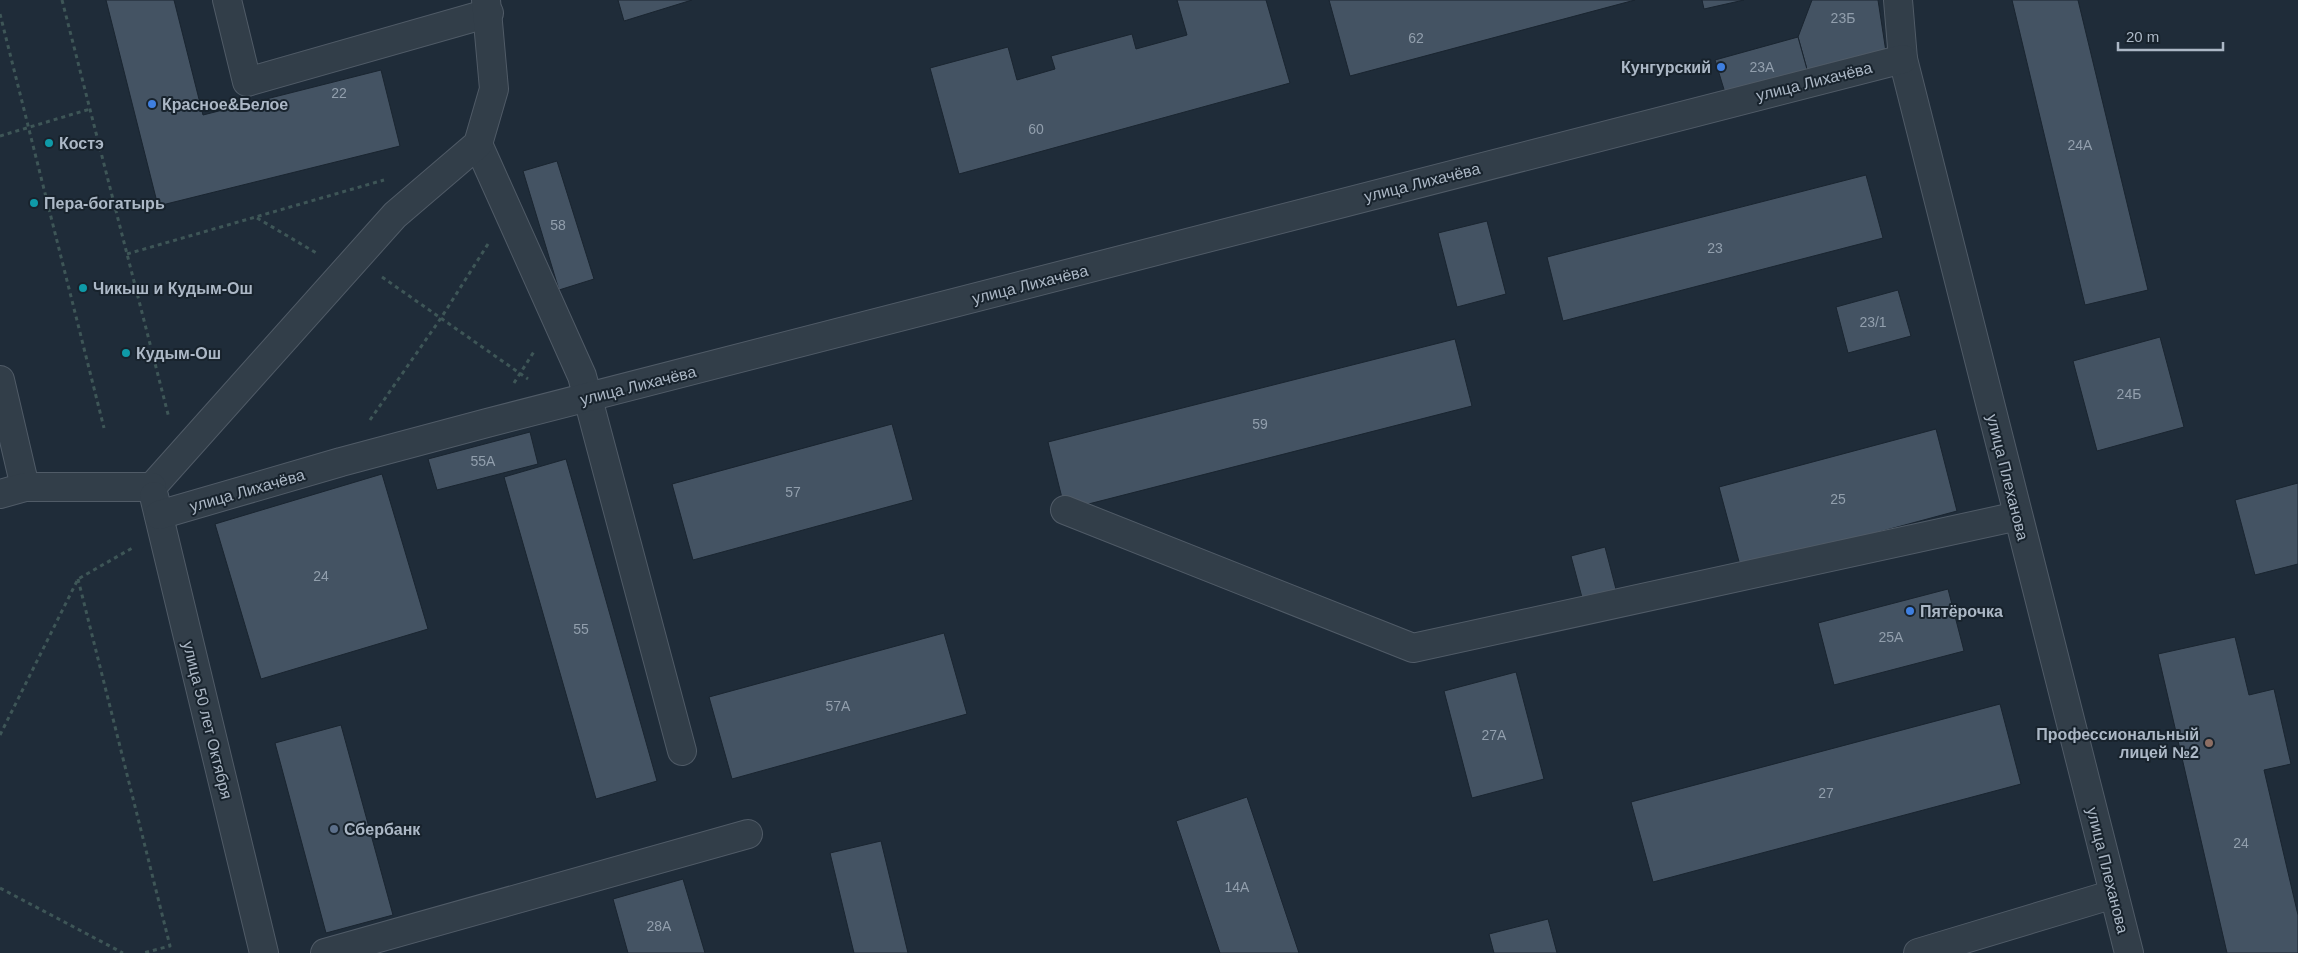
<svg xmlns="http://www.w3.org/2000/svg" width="2298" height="953" font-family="Helvetica,sans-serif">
	<rect width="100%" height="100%" fill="#1f2c39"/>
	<g fill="#445363" stroke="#1a2530">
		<polygon points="106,0 174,0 203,115 381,70 400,146 158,206"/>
		<polygon points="618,0 692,0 624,21"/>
		<polygon points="1177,0 1266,0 1290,83 959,174 930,68 1008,47 1017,80 1055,69 1051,56 1132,34 1136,49 1187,35"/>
		<polygon points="1329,0 1635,0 1350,76"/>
		<polygon points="1702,0 1744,0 1704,9"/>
		<polygon points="1812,0 1878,0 1886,52 1808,73 1798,37"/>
		<polygon points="2012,0 2078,0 2148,290 2085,305"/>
		<polygon points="1798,37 1808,73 1726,96 1715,60"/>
		<polygon points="557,161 594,279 559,290 523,171"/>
		<polygon points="1866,175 1883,238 1563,321 1547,257"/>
		<polygon points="1487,221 1506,294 1457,307 1438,233"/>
		<polygon points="1898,290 1911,336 1848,353 1836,307"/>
		<polygon points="2160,337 2184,427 2097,451 2073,361"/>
		<polygon points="1455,339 1472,406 1065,510 1048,442"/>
		<polygon points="892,424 913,500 693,560 672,484"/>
		<polygon points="1936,429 1957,511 1741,569 1719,487"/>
		<polygon points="530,432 538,464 437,490 428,459"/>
		<polygon points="566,459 657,781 596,799 504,477"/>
		<polygon points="382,474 428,629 261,679 215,524"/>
		<polygon points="2298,483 2298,564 2255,575 2235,500"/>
		<polygon points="1605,547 1618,597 1584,605 1571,556"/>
		<polygon points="1948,589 1964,651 1834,685 1818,623"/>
		<polygon points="944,633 967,714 732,779 709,697"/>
		<polygon points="2235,637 2249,695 2274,689 2291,764 2264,770 2298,915 2298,953 2227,953 2158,654"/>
		<polygon points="1516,672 1544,779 1472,798 1444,691"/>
		<polygon points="2000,704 2021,784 1653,882 1631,802"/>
		<polygon points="341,725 393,915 326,933 275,743"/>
		<polygon points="1247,797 1299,953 1220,953 1176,821"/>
		<polygon points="881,841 908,953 854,953 830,853"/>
		<polygon points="683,879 705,953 628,953 613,899"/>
		<polygon points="1548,919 1557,953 1494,953 1489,934"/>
	</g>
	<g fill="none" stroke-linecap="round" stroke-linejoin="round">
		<g stroke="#505b67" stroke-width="30">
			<g id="minor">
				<polyline points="227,0 247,82 489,13"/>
				<polyline points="1898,0 1903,59 2129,953"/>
				<polyline points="478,144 582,376 682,751"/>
				<polyline points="0,380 25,487"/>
				<polyline points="152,487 395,215 478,144 494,89 486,0"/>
				<polyline points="0,494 25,487 152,487"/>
				<polyline points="154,496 264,953"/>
				<polyline points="1065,510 1413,648 2018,516"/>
				<polyline points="159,515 341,462 487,423 1903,59"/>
				<polyline points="325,953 748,834"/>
				<polyline points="1918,953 2114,894"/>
			</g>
		</g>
		<g stroke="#3e5657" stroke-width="3" stroke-dasharray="4 4" stroke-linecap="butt">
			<polyline points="62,0 169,418"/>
			<polyline points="0,14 104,428"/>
			<polyline points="0,136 90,109"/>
			<polyline points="257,218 318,254"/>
			<polyline points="127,254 384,180"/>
			<polyline points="382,277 528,379"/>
			<polyline points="514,383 535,350"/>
			<polyline points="370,420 441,318 488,244"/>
			<polyline points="78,579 170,946 143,953"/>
			<polyline points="0,735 78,579 134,547"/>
			<polyline points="0,888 123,953"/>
		</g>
		<use href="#minor" stroke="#323e49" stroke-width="28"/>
	</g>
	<g fill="#3f7fe0" stroke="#18232d" stroke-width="2">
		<circle cx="1721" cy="67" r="5"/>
		<circle cx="152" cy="104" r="5"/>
		<circle cx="1910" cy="611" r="5"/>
	</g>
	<g fill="#0f9aa8" stroke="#18232d" stroke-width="2">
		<circle cx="49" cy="143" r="5"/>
		<circle cx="34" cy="203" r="5"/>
		<circle cx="83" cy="288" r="5"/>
		<circle cx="126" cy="353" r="5"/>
	</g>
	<circle fill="#8d6e63" stroke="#18232d" stroke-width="2" cx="2209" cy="743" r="5"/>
	<circle fill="#5c6f8a" stroke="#18232d" stroke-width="2" cx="334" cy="829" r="5"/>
	<g text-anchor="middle" stroke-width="4" stroke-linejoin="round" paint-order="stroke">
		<g font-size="14" fill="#929fad">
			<text x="1843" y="23">23Б</text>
			<text x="1416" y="43">62</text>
			<text x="1762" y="72">23А</text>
			<text x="339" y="98">22</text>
			<text x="1036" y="134">60</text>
			<text x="2080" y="150">24А</text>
			<text x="558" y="230">58</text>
			<text x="1715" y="253">23</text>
			<text x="1873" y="327">23/1</text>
			<text x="2129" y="399">24Б</text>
			<text x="1260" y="429">59</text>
			<text x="483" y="466">55А</text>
			<text x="793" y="497">57</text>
			<text x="1838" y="504">25</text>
			<text x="321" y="581">24</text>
			<text x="581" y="634">55</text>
			<text x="1891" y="642">25А</text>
			<text x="838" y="711">57А</text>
			<text x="1494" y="740">27А</text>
			<text x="1826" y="798">27</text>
			<text x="2241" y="848">24</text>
			<text x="1237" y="892">14А</text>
			<text x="659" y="931">28А</text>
		</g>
		<g font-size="16" font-weight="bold" fill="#acb8c6" stroke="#18232d" text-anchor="start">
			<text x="1711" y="73" text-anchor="end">Кунгурский</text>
			<text x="162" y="110">Красное&amp;Белое</text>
			<text x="59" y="149">Костэ</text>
			<text x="44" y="209">Пера-богатырь</text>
			<text x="93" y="294">Чикыш и Кудым-Ош</text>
			<text x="136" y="359">Кудым-Ош</text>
			<text x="1920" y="617">Пятёрочка</text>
			<text x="2199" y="740" text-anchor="end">Профессиональный<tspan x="2199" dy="18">лицей №2</tspan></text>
			<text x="344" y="835">Сбербанк</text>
		</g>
		<g font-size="16" fill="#acb8c6" stroke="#18232d">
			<text transform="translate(1814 81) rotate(-14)" y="6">улица Лихачёва</text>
			<text transform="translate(1422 182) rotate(-14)" y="6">улица Лихачёва</text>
			<text transform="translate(1030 284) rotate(-14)" y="6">улица Лихачёва</text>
			<text transform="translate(638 385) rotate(-14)" y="6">улица Лихачёва</text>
			<text transform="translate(2008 477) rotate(76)" y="6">улица Плеханова</text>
			<text transform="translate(247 490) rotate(-16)" y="6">улица Лихачёва</text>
			<text transform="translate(208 720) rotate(76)" y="6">улица 50 лет Октября</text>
			<text transform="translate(2108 870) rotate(76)" y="6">улица Плеханова</text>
		</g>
	</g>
	<path d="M2118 42v8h105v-8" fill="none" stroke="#acb8c6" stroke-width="2.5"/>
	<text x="2126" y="42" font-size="15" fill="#acb8c6" stroke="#18232d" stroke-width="4" paint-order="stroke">20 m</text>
</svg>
